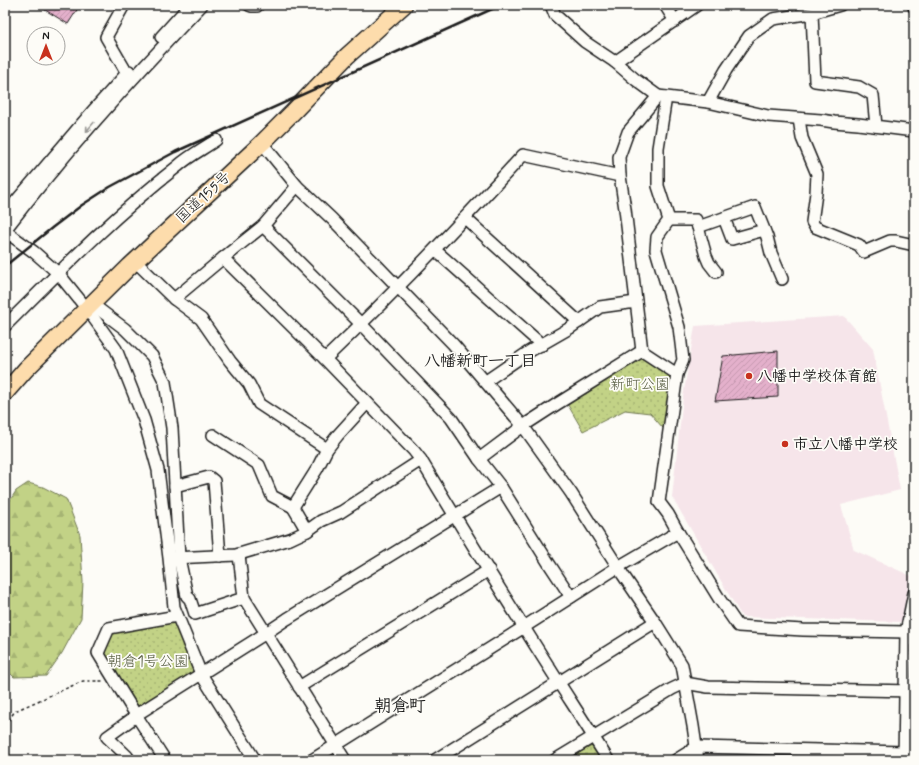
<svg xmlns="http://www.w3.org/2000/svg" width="919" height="765" font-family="Mynerve,'Klee One',sans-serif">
	<defs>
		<pattern id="green-dots" width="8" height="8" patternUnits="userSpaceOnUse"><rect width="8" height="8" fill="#c2d286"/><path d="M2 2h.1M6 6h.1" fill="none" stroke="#a6b473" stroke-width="1.8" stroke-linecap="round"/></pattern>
		<pattern id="forest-firs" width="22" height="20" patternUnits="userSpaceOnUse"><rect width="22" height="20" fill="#c2d286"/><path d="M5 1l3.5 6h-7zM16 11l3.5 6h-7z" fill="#a6b473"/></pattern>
		<pattern id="building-hatch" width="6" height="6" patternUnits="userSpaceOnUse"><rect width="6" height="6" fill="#e4b0cb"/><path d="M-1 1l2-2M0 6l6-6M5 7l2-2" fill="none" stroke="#c397ae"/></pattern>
	</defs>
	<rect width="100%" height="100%" fill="#fdfcf7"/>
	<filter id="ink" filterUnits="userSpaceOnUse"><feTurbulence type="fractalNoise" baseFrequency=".025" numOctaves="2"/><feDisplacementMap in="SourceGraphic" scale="8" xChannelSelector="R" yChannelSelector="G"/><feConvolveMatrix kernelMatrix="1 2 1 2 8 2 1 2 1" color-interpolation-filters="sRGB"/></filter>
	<g filter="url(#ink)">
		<polygon fill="#f6e5ea" points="844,316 873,349 900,490 841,505 854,550 911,576 901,622 742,617 672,497 683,397 695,326"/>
		<g fill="url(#green-dots)" stroke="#6f7751">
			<polygon points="642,351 677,374 669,435 650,413 625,410 583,431 565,400"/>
			<polygon points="914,593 914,691 905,691"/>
			<polygon points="177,616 201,674 136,715 98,653 109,628"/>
			<polygon points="592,746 602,760 565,760"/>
		</g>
		<polygon fill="url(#forest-firs)" stroke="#6f7751" points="28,483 43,487 66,499 80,535 83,582 81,618 62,653 46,676 14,677 5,668 5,508 16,491"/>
		<g fill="url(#building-hatch)" stroke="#1c1c1c">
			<polygon points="37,5 80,5 68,24"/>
			<polygon points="778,351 778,397 715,401 723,356"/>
		</g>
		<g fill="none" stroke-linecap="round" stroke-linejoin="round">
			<g stroke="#1c1c1c" stroke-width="14">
				<g id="minor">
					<polyline points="124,5 106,37 131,80"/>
					<polyline points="249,5 252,6 257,6 258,5"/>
					<polyline points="551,5 555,15 585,42 615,62 636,80 658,96 708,102 768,116 821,120 834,122 858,124 914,131"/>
					<polyline points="665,5 675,21"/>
					<polyline points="914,5 914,7"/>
					<polyline points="812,13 815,81 859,87 873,95 876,126"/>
					<polyline points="161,37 190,5"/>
					<polyline points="615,62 697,5"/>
					<polyline points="666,97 658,148 658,186 669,220 657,237 656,250 679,327 683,360 677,374"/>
					<polyline points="708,102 726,70 749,36 773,19 812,13 840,5"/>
					<polyline points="799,119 802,138 817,174 816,193 812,222 815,227 859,245 864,252 890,241 896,241 914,245"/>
					<polyline points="262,143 297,186 332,219 453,344 523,426 571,493 623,575 655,622 682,665 693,726 698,760"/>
					<path d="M297,186L263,226L223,258L325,359L414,451L421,460C466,535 512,609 559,683C575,708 592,734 608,760"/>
					<polyline points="5,214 91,113 129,71"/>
					<polyline points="465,218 579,322"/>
					<polyline points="724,218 732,239 764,230"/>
					<polyline points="669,220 696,220 706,256 709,263 716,272"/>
					<polyline points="263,226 361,324 451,418 479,459 501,487 548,562 571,597"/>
					<polyline points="698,227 755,207 767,237 771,253 782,279"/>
					<path d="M5,230C66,151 133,77 202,5"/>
					<polyline points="5,231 34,252 58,273 87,309 116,349 144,420 158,470 169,558 174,607 201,674 255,760"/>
					<polyline points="435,250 542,345"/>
					<polyline points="135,261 174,299 201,319 230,361 249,384 259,404 327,449"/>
					<polyline points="174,299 223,258"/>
					<polyline points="92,304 125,329 152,356 165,382 172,428 179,558 187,596 190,599 195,614 244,598"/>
					<path d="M5,326C61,270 116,214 178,166C189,156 203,149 216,140"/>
					<polyline points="642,351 677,374 659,502 668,514 678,532 720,600 738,626 803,630 906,632"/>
					<polyline points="642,351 625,209 620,176 619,157 628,132 658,96"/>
					<path d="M325,359C393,294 459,225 523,155L620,176"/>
					<polyline points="486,381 530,351 570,328 600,307 636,302"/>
					<polyline points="213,435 259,465 272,496 293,507"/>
					<polyline points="479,459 523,426 557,404 642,351"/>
					<polyline points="175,486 209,477 214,481 220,556"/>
					<polyline points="307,531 293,507 317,469 327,449 338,435 367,403"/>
					<polyline points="239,555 244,598 345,760"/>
					<polyline points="173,558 236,555 290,539 307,531 321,521 341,512 421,460"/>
					<polyline points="299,687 489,570"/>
					<polyline points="904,759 906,632 914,593"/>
					<polyline points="129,760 127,756 107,737 132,719 136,715 266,633 287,619 501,487"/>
					<polyline points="165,760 136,715 98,653 109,628 177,616"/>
					<polyline points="312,760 524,627 618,567 678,532"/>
					<polyline points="435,760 655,622"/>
					<polyline points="555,760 672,689 685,683 708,687 914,691"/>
					<polyline points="676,760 697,747 905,752"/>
				</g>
			</g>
			<g stroke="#1c1c1c" stroke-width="19">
				<polyline id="highway" points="5,393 26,369 130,266 262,143 293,112 347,56 404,5"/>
			</g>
			<polyline stroke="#1c1c1c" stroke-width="1.5" stroke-dasharray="3 3" stroke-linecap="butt" points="5,725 15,711 83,681 103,681"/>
			<use href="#minor" stroke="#fdfcf7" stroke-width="11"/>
			<use href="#highway" stroke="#fddcac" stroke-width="16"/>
			<polyline stroke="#1c1c1c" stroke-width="2.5" points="5,266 53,227 82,205 110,187 175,152 501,5"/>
		</g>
		<defs><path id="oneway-shaft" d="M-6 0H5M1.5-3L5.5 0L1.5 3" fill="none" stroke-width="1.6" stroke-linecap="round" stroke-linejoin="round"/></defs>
		<use stroke="#989794" href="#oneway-shaft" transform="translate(90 127) rotate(130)"/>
	</g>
	<g fill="#c8321e" stroke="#fdfcf7" stroke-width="1.5">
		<circle cx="749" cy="376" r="4"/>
		<circle cx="785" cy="444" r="4"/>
	</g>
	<g text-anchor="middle" stroke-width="3.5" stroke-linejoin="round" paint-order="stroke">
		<g font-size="15" fill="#1c1c1c" stroke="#fdfcf7">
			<text transform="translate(203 197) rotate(-43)" y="5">国道155号</text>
		</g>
		<g font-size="15" font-weight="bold" fill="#1c1c1c" stroke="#fdfcf7" text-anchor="start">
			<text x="757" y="381">八幡中学校体育館</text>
			<text x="793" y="449">市立八幡中学校</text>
		</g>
		<g font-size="15" fill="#565c41" stroke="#fdfcf7">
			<text x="640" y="389">新町公園</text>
			<text x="148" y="666">朝倉1号公園</text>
		</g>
		<g font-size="16" font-weight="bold" fill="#1c1c1c" stroke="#fdfcf7">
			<text x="480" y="366">八幡新町一丁目</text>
		</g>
		<g font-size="17" font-weight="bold" fill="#1c1c1c" stroke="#fdfcf7">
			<text x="400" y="711">朝倉町</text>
		</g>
	</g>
	<rect width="919" height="765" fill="none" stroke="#fdfcf7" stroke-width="20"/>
	<rect x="10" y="10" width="899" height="745" fill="none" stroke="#1c1c1c" stroke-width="1.5" filter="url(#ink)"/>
	<g transform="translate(46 46)"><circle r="19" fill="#fdfcf7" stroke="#a3a29f"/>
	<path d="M0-3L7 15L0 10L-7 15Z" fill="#c8321e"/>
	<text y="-6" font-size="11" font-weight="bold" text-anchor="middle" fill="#1c1c1c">N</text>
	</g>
</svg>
